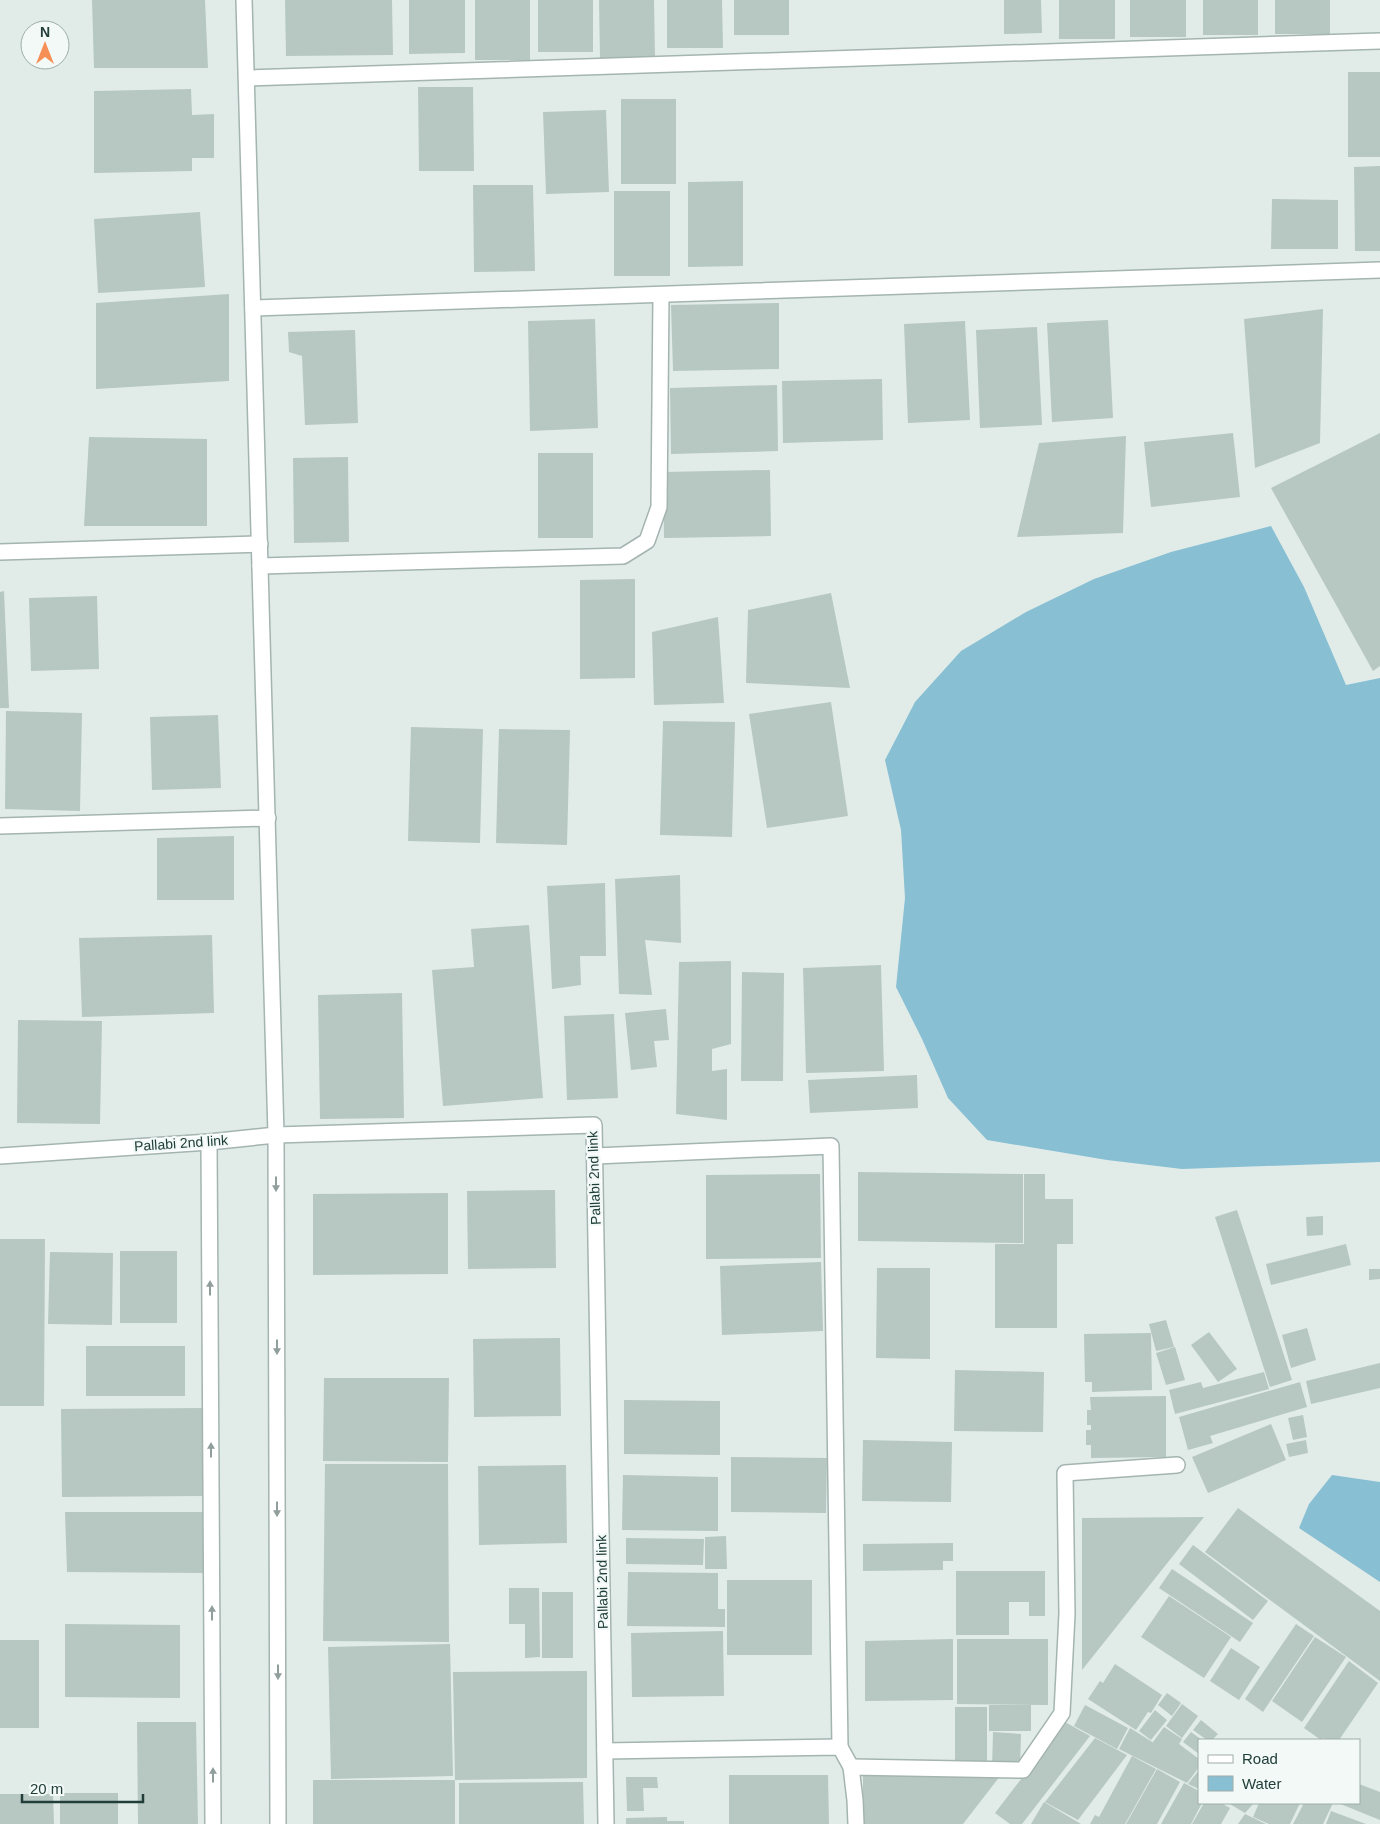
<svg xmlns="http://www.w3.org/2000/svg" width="1380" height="1824" font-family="Helvetica,sans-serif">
	<rect width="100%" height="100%" fill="#e1ece9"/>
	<g fill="#88bfd3">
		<polygon points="1271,526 1304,587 1346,685 1380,678 1380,1162 1182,1169 1107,1160 987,1140 948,1098 922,1039 896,987 905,898 901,830 885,760 915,702 961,651 1026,612 1094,579 1171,552"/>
		<polygon points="1332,1475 1380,1482 1380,1582 1299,1528 1309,1504"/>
	</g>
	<g fill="#b7c7c2">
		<polygon points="92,0 205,0 208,68 94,68"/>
		<polygon points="285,0 392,0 393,55 286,56"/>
		<polygon points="409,0 465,0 465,53 409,54"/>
		<rect x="475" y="0" width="55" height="60"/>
		<rect x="538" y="0" width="55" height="52"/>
		<polygon points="599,0 654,0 655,57 600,58"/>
		<polygon points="667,0 722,0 723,48 667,48"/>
		<rect x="734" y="0" width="55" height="35"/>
		<polygon points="1004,0 1041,0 1042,33 1004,34"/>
		<rect x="1059" y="0" width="56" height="39"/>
		<rect x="1130" y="0" width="56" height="37"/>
		<rect x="1203" y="0" width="55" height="35"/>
		<rect x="1275" y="0" width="55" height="34"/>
		<rect x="1348" y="72" width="32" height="85"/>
		<polygon points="418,87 473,87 474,171 419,171"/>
		<polygon points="191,89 192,115 214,114 214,158 192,158 192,171 94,173 94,91"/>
		<rect x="621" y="99" width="55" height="85"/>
		<polygon points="606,110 609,192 546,194 543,112"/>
		<polygon points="1380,166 1380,251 1355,251 1354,167"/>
		<polygon points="743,181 743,266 688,267 688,182"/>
		<polygon points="473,185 533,185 535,271 474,272"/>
		<rect x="614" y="191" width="56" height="85"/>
		<polygon points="1272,199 1338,200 1338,249 1271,249"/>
		<polygon points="200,212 205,287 98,293 94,219"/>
		<polygon points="229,294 229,381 96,389 96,303"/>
		<polygon points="779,303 779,369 673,371 671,305"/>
		<polygon points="1323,309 1320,443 1255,468 1244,319"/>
		<polygon points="595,319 598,428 530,431 528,321"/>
		<polygon points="1108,320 1113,418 1052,422 1047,323"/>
		<polygon points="965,321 970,420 908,423 904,324"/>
		<polygon points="1037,327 1042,425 980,428 976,330"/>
		<polygon points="355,330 358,423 305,425 302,356 289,352 288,332"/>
		<polygon points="882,379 883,440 783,443 782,381"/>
		<polygon points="777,385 778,451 671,454 670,388"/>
		<polygon points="1233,433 1240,497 1151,507 1144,442"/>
		<polygon points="1380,433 1380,666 1373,671 1271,488"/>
		<polygon points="1126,436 1123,533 1017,537 1039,443"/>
		<polygon points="89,437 207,439 207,526 84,526"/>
		<rect x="538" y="453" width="55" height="85"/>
		<polygon points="348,457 349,542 294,543 293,458"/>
		<polygon points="770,470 771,536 664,538 663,472"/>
		<polygon points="635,579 635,678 580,679 580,580"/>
		<polygon points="4,591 9,708 0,708 0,592"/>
		<polygon points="831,593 850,688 746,683 748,610"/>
		<polygon points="97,596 99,669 31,671 29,598"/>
		<polygon points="718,617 724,703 654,705 652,632"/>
		<polygon points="831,702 848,816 767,828 749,714"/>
		<polygon points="6,711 82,713 80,811 5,809"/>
		<polygon points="218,715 221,788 152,790 150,717"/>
		<polygon points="663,721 735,722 732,837 660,835"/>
		<polygon points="411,727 483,729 480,843 408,841"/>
		<polygon points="499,729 570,730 567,845 496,843"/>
		<polygon points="234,836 234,900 157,900 157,838"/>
		<polygon points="680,875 681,943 645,940 652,995 619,994 615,879"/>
		<polygon points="605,883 606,956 580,956 581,985 552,989 547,886"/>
		<polygon points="529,925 543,1098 443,1106 432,970 474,967 471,929"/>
		<polygon points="212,935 214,1013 82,1017 79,938"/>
		<polygon points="731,961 731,1044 712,1049 712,1071 727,1069 727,1120 676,1114 679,962"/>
		<polygon points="881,965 884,1071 806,1073 803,968"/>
		<polygon points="742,972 784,973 783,1081 741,1081"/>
		<polygon points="402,993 404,1118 320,1119 318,995"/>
		<polygon points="666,1009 669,1040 654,1041 657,1067 631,1070 625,1013"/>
		<polygon points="614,1014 618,1098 567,1100 564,1016"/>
		<polygon points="18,1020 102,1021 100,1124 17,1123"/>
		<polygon points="917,1075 918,1108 810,1113 808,1080"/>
		<polygon points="858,1172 1023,1174 1023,1243 858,1241"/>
		<polygon points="820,1174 821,1258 706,1259 706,1175"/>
		<polygon points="1024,1174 1045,1174 1045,1199 1073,1199 1073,1244 1057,1244 1057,1328 995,1328 995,1244 1024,1244"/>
		<polygon points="555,1190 556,1268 468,1269 467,1191"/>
		<polygon points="448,1193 448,1274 313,1275 313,1194"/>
		<polygon points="1237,1210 1292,1380 1270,1387 1215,1217"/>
		<polygon points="1323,1216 1323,1235 1307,1236 1306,1217"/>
		<polygon points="0,1239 45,1239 44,1406 0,1406"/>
		<polygon points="1346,1244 1351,1265 1271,1285 1266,1264"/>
		<rect x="120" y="1251" width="57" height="72"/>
		<polygon points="50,1252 113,1253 112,1325 48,1324"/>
		<polygon points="821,1262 823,1331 722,1335 720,1266"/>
		<polygon points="877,1268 930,1268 930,1359 876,1358"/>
		<polygon points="1369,1269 1380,1269 1380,1279 1369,1280"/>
		<polygon points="1166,1320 1174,1347 1156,1351 1149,1324"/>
		<polygon points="1307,1328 1316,1360 1291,1368 1282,1335"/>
		<polygon points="1209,1332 1237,1369 1218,1382 1191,1345"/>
		<polygon points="1151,1333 1152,1390 1092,1392 1092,1382 1085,1382 1084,1334"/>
		<polygon points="560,1338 561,1416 474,1417 473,1339"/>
		<rect x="86" y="1346" width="99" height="50"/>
		<polygon points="1175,1347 1185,1380 1166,1385 1156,1353"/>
		<polygon points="1380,1363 1380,1388 1311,1404 1306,1381"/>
		<polygon points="955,1370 1044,1372 1043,1432 954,1431"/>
		<polygon points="1264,1372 1269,1389 1175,1414 1169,1390 1201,1382 1203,1388"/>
		<polygon points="324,1378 449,1378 448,1462 323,1461"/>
		<polygon points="1300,1382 1307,1407 1210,1436 1213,1443 1188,1450 1179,1417"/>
		<polygon points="1166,1396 1166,1457 1091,1458 1091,1445 1086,1445 1086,1430 1091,1430 1091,1425 1087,1425 1087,1410 1091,1410 1090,1397"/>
		<polygon points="624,1400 720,1401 720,1455 624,1454"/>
		<polygon points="203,1408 203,1496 62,1497 61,1409"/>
		<polygon points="1303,1415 1307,1437 1293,1440 1288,1418"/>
		<polygon points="1271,1424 1286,1460 1208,1493 1192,1457"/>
		<polygon points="863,1440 952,1442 951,1502 862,1501"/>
		<polygon points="1306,1440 1308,1453 1289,1457 1286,1444"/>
		<polygon points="731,1457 827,1458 826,1513 731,1512"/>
		<polygon points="325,1464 448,1464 449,1642 323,1641"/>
		<polygon points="566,1465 567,1543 479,1545 478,1466"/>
		<polygon points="623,1475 718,1477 718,1531 622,1530"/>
		<polygon points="1238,1508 1380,1611 1380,1681 1205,1552"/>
		<polygon points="65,1512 205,1512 204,1573 67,1572"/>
		<polygon points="1204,1517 1082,1670 1082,1518"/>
		<polygon points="726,1536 727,1569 705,1569 705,1537"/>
		<polygon points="626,1538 704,1539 703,1565 626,1564"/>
		<polygon points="953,1543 953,1561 943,1561 943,1570 863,1571 863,1544"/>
		<polygon points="1193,1545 1268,1601 1253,1620 1179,1564"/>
		<polygon points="1172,1569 1253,1623 1240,1642 1159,1588"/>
		<polygon points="956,1571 1045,1571 1045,1616 1029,1616 1029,1602 1009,1602 1009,1635 956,1635"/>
		<polygon points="628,1572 718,1573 718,1609 725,1609 725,1627 627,1626"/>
		<rect x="727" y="1580" width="85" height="75"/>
		<polygon points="509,1588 539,1588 540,1657 525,1658 525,1624 509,1624"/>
		<rect x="542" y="1592" width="31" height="66"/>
		<polygon points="1169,1596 1231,1637 1204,1678 1141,1637"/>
		<polygon points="65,1624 180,1625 180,1698 65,1697"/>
		<polygon points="1296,1624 1314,1636 1263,1712 1245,1699"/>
		<polygon points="723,1631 724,1696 632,1697 631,1633"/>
		<polygon points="1315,1637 1346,1657 1302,1722 1272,1701"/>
		<polygon points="953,1639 953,1700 865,1701 865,1641"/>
		<polygon points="957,1639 1048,1639 1048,1705 957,1704"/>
		<rect x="0" y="1640" width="39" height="88"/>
		<polygon points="450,1644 453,1776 331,1779 328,1647"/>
		<polygon points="1231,1648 1260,1667 1239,1700 1210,1681"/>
		<polygon points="1349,1661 1378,1683 1339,1740 1326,1740 1323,1738 1321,1740 1304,1728"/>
		<polygon points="1115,1664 1162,1695 1151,1713 1148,1712 1136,1730 1088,1699 1100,1681 1103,1683"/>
		<polygon points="587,1671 587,1778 455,1780 453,1672"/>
		<polygon points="1167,1693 1181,1703 1172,1716 1158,1705"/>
		<polygon points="1182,1704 1198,1716 1182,1738 1166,1726"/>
		<rect x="989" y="1705" width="42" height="26"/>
		<polygon points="1085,1705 1128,1728 1117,1749 1074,1726"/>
		<rect x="955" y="1707" width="32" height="61"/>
		<polygon points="1155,1710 1167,1720 1151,1740 1139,1731"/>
		<polygon points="1201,1720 1218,1734 1212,1740 1207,1740 1193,1730"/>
		<polygon points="137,1722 196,1722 198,1824 138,1824"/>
		<polygon points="1065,1722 1090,1736 1022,1824 1010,1824 995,1813"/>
		<polygon points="1164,1727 1182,1739 1179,1744 1199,1759 1199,1767 1187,1783 1119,1749 1130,1728 1154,1743 1153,1742"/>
		<polygon points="993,1732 1021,1734 1020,1769 992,1769"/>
		<polygon points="1191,1732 1202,1740 1199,1740 1199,1754 1183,1742"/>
		<polygon points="1095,1738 1127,1755 1078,1820 1045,1802"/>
		<polygon points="1132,1756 1156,1769 1125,1824 1090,1824 1095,1815 1099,1817"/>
		<polygon points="1157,1769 1180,1782 1157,1824 1126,1824"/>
		<polygon points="1199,1770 1199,1789 1188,1784"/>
		<polygon points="1004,1771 963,1824 863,1824 863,1773"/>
		<polygon points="729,1775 828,1775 829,1824 729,1824"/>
		<polygon points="626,1777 657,1777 658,1788 643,1788 644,1811 627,1811"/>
		<rect x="313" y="1780" width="142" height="44"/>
		<polygon points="583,1782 584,1824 459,1824 459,1783"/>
		<polygon points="1184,1783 1199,1791 1199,1803 1202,1803 1191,1824 1161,1824"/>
		<polygon points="1359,1784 1380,1792 1380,1820 1338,1803 1359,1803"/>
		<rect x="60" y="1793" width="58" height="31"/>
		<polygon points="0,1794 53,1794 54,1824 0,1824"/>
		<polygon points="1044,1802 1081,1824 1031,1824"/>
		<polygon points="1204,1803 1221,1803 1230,1808 1221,1824 1192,1824"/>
		<polygon points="1228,1803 1254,1803 1245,1813"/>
		<polygon points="1259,1803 1300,1803 1290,1824 1269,1824 1253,1817"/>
		<polygon points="1304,1803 1333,1803 1323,1824 1293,1824"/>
		<polygon points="1331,1811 1366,1824 1326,1824"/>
		<polygon points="1245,1814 1266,1824 1238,1824"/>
		<polygon points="667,1817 667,1821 684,1821 684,1824 626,1824 626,1818"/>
	</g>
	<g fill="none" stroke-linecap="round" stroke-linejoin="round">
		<g stroke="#a4b4b1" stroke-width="18">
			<g id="minor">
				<polyline points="244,0 276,1135 278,1824"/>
				<polyline points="247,78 1380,41"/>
				<polyline points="253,308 1380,270"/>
				<polyline points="0,552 260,544"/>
				<polyline points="260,566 623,556 647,541 659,507 661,295"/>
				<polyline points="0,826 268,818"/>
				<polyline points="209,1142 213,1824"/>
				<polyline points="0,1156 209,1142 276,1135 594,1125 606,1824"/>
				<polyline points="595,1156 831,1146 840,1747"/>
				<polyline points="605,1751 840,1747 851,1767"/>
				<polyline points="856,1824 855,1800 851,1767 1023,1770 1062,1713 1067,1614 1065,1473 1177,1465"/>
			</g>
		</g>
		<use href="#minor" stroke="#fff" stroke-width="15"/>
	</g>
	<defs><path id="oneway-solid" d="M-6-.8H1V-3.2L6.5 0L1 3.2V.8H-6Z" transform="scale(1.25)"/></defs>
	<g fill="#909e9c">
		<use href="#oneway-solid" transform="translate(276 1184) rotate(90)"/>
		<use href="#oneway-solid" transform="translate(210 1288) rotate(-90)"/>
		<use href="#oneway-solid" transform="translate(277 1347) rotate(90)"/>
		<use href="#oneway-solid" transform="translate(211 1450) rotate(-90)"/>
		<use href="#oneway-solid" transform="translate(277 1509) rotate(90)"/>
		<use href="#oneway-solid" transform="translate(212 1613) rotate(-90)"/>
		<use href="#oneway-solid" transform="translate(278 1672) rotate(90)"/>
		<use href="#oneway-solid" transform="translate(213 1775) rotate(-90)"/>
	</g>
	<g text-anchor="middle" stroke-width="4.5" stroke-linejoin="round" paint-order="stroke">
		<g font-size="14" fill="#213e39" stroke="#f2f9f6">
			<text transform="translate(181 1143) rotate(-4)" y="5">Pallabi 2nd link</text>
			<text transform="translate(594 1178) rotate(-92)" y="5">Pallabi 2nd link</text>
			<text transform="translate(602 1582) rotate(-91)" y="5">Pallabi 2nd link</text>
		</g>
	</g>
	<rect x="1198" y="1739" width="162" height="65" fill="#f2f9f6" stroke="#9eaeaa"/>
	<rect x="1208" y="1755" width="25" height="8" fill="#ffffff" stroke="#9eaeaa"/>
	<text x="1242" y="1764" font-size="15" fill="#213e39">Road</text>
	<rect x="1208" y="1776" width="25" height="15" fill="#88bfd3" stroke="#9eaeaa"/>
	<text x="1242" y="1789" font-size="15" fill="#213e39">Water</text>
	<g transform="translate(45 45)"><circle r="24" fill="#f2f9f6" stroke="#9eaeaa"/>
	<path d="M0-4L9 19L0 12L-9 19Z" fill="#f68f56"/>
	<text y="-8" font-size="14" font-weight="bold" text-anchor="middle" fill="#213e39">N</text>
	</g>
	<path d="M22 1794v8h121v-8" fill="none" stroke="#213e39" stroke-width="2.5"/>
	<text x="30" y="1794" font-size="15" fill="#213e39" stroke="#f2f9f6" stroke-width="4" paint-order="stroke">20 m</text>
</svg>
